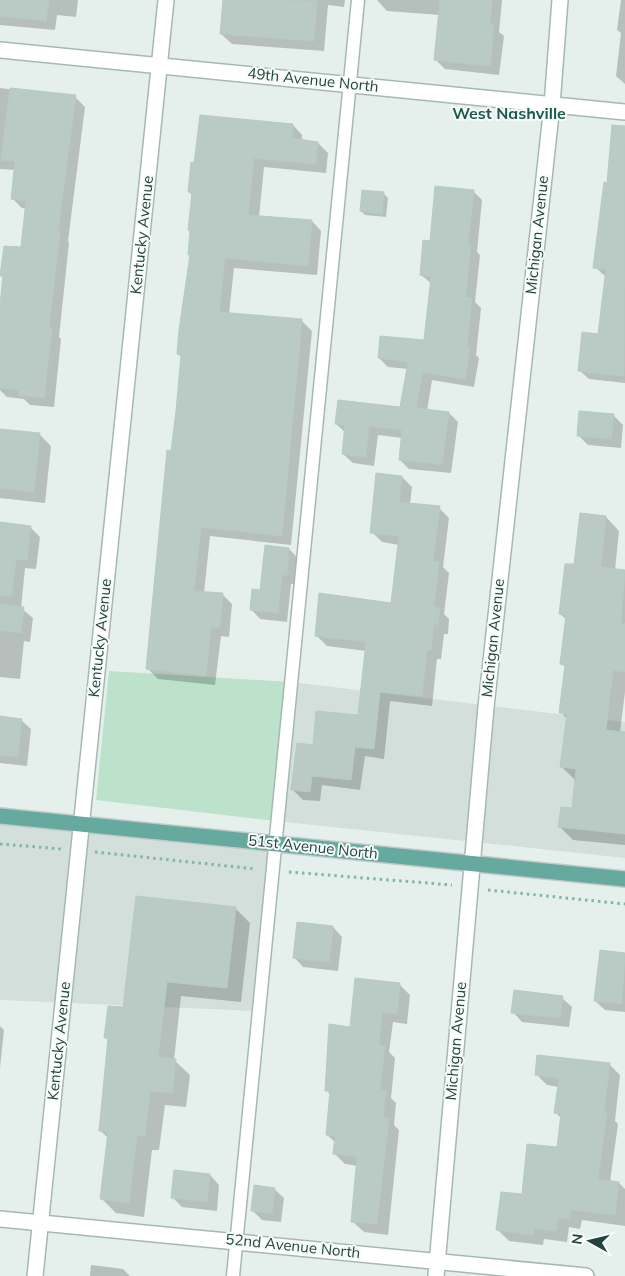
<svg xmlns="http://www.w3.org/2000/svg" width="625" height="1276" font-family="Mulish,sans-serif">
	<rect width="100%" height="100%" fill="#e5efec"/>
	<g fill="#d3dfdb">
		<polygon points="291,682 625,722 625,858 276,821"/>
		<polygon points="0,817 274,843 258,1011 0,1000"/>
	</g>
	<polygon fill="#bce2cb" points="109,671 291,682 276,821 96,800"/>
	<g fill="#0003">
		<polygon points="0,0 78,0 76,17 57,15 55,30 0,25"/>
		<polygon points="225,0 345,0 344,7 328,5 324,51 232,44 221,34"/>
		<polygon points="377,0 502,0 499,32 504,36 499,75 445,69 435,59 440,15 387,11"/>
		<polygon points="621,0 625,0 625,84 616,76 621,33 617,30"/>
		<polygon points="0,88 75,97 85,107 68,241 69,243 59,337 61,339 54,407 30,405 24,399 7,397 0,390 0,312 4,278 2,275 22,249 27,209 22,208 12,198 15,170 0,169"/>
		<polygon points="293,125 302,135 302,141 318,143 328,153 326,173 264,167 259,217 312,221 321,231 317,275 234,268 229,314 302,321 312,331 291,545 210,536 204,593 223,595 232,604 229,637 221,636 215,685 158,679 148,669 182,357 178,354 191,256 189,254 193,196 189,192"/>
		<polygon points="612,142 625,143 625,383 589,379 579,370 599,335 606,277 595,267 608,184"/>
		<polygon points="473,191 482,200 477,252 480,255 475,302 481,308 476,355 479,358 474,387 432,380 427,411 449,413 458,422 451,473 409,469 400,460 402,438 378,435 374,466 353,463 343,454 346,433 336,424 402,408 408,369 388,367 379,358 425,342 432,284 421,275 431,242"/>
		<polygon points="384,194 388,198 386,217 365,215 361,211"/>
		<polygon points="613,415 623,425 621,448 588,445 578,435"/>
		<polygon points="0,430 39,434 51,446 45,503 0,498"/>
		<polygon points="402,477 412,487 410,504 439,508 449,518 443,567 449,573 444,614 449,619 448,634 444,634 441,659 437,659 432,706 390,701 384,759 365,756 360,790 322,785 320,801 303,800 293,790 314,747 359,717 366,651 327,646 317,636 392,604 399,545 382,542 372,532"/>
		<polygon points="581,514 606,517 619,531 615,570 625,571 625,692 620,733 625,734 625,845 573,840 560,827 573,810 575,780 562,767 567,719 561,712 566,668 562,664 567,620 560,614 575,566"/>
		<polygon points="0,523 30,527 40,537 36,569 25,568 21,608 33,618 30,642 24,641 20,679 0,677"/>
		<polygon points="289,549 298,558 296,584 291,584 287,622 260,619 251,609"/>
		<polygon points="0,718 21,720 31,729 27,766 0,763"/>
		<polygon points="235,908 250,923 241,1002 181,996 174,1060 190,1075 186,1107 165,1105 159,1150 152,1150 144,1217 116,1213 102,1199 109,1139 100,1130 109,1041 106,1038 124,1009"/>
		<polygon points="333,927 342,937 338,971 303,967 294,957"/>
		<polygon points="601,951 625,954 625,1012 605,1010 595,1001"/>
		<polygon points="399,984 410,995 407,1024 393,1022 389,1052 395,1058 391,1098 396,1103 394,1125 399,1130 388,1235 364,1232 353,1222 358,1166 345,1164 334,1153 335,1142 327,1135 331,1095 326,1090 351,1028"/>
		<polygon points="562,998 572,1007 569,1027 522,1022 513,1012"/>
		<polygon points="0,1026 4,1030 0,1068"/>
		<polygon points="609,1064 620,1075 615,1121 618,1124 610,1182 619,1183 625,1189 625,1226 582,1220 580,1229 569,1227 567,1242 544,1239 543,1245 509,1241 498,1230 558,1149 562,1119 556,1113 559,1087 547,1085 536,1074"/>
		<polygon points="210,1175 219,1185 217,1211 182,1207 172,1197"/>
		<polygon points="274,1189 284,1198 281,1222 262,1220 252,1210"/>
		<polygon points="91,1265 123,1269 130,1276 90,1276"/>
	</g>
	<g fill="#bacbc5" stroke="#b7cac4">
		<polygon points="0,0 49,0 46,21 0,16"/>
		<polygon points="223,0 317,1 314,41 220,34"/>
		<polygon points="440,0 492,0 490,24 494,25 490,66 434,60"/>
		<polygon points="10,88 76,95 58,231 60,232 49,328 52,328 44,398 18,395 19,390 0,388 0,305 3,276 0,276 4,246 21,247 26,201 11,199 15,161 1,160"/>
		<polygon points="200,115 293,124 292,138 318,142 316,164 254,158 248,215 312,220 308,266 225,258 219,312 302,319 282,536 201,527 194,591 223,593 220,627 211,627 206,676 146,669 167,450 171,451 176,411 181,355 177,354 179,330 190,255 188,255 190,231 188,230 192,193 188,192 191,162 194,163"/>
		<polygon points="612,125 625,126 624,376 578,371 582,332 598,334 606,269 593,268 604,182 607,183"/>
		<polygon points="435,186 474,190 468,244 471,245 466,297 472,298 467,347 470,348 465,379 423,372 416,408 449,412 442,464 399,460 402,430 369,426 366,457 342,454 345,425 335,424 338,400 400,407 408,362 378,358 380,336 424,340 431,277 420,275 423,240 430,241"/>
		<polygon points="362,190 384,192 382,214 360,211"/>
		<polygon points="579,411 614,414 611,439 577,436"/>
		<polygon points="0,429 40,433 34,492 0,488"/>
		<polygon points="376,473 402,476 399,502 440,506 433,561 439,562 434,607 440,608 438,625 434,624 431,650 427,650 422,696 380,692 374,749 355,747 351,780 312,776 310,792 291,790 297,743 313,745 316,711 358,715 366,642 315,636 319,593 391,603 399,536 370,533"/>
		<polygon points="580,513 606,516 601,567 625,570 621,623 625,624 625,672 613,670 606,730 625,732 625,834 558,827 561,807 572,808 576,769 560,767 567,714 559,713 565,665 560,664 566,615 559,614 565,564 574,564"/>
		<polygon points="0,522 31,526 27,560 16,559 12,596 0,595"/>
		<polygon points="265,545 289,548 287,575 282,575 278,613 250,610 252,589 260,590"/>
		<polygon points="0,604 24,607 21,633 0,630"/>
		<polygon points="0,716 22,719 18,757 0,755"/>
		<polygon points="136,896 236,907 227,988 167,982 158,1057 176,1059 172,1093 150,1091 145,1136 137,1135 129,1203 100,1199 108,1132 99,1131 108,1038 104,1038 108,1006 123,1007"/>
		<polygon points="297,922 333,926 329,962 293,958"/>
		<polygon points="600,950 625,953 622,1004 594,1001"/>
		<polygon points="355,978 400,983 397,1014 382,1012 379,1045 385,1046 380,1091 386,1091 383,1117 389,1118 377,1224 351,1222 357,1157 333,1154 335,1136 326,1135 330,1091 325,1091 329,1024 350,1027"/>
		<polygon points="514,990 563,996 560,1018 511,1013"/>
		<polygon points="537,1055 610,1063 604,1112 607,1112 598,1179 619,1182 615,1215 571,1210 570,1219 558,1217 556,1231 534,1229 533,1235 496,1230 501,1192 522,1194 527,1144 557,1147 561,1114 554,1113 559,1078 535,1075"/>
		<polygon points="174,1170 210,1174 207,1202 171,1198"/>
		<polygon points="254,1185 275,1188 272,1213 251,1211"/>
	</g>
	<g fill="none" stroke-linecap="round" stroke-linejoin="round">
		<g stroke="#a7b8b4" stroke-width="15">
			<polyline id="service" points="233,1276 358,0"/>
		</g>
		<g stroke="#a7b8b4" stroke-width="18">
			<g id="minor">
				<polyline points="0,50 625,112"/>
				<polyline points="0,1219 586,1276"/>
				<polyline points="35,1276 166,0"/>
				<polyline points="436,1276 486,707 552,105 560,0"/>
			</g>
		</g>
		<g stroke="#c1cac9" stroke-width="18">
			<polyline id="primary" points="0,816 625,879"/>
		</g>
		<g stroke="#83b6ab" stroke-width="3" stroke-dasharray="2.5 4" stroke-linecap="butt">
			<polyline points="0,844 62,849"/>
			<polyline points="95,852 256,869"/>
			<polyline points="289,872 452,885"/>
			<polyline points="488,890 625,904"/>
		</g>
		<use href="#service" stroke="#fff" stroke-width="12"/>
		<use href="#minor" stroke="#fff" stroke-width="15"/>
		<use href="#primary" stroke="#66a99f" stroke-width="15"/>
	</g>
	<g text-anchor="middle" stroke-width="4" stroke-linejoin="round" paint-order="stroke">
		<g font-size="15" fill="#22433e" stroke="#f6fbf9">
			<text transform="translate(313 80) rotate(6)" y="5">49th Avenue North</text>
			<text transform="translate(142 235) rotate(-84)" y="5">Kentucky Avenue</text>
			<text transform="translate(537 235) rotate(-84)" y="5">Michigan Avenue</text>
			<text transform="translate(100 638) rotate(-84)" y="5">Kentucky Avenue</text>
			<text transform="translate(493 638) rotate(-84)" y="5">Michigan Avenue</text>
			<text transform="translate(313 847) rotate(6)" y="5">51st Avenue North</text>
			<text transform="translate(59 1041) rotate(-84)" y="5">Kentucky Avenue</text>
			<text transform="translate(456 1041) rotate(-85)" y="5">Michigan Avenue</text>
			<text transform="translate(293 1246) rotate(6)" y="5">52nd Avenue North</text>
		</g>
		<g font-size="16" font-weight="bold" fill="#1b5850" stroke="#f6fbf9">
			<text x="509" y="119">West Nashville</text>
		</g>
	</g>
	<g transform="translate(590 1241) rotate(278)" stroke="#f6fbf9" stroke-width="4" paint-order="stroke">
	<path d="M0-4L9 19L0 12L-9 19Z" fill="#22433e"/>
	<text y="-8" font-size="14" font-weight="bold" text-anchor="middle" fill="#22433e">N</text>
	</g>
</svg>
